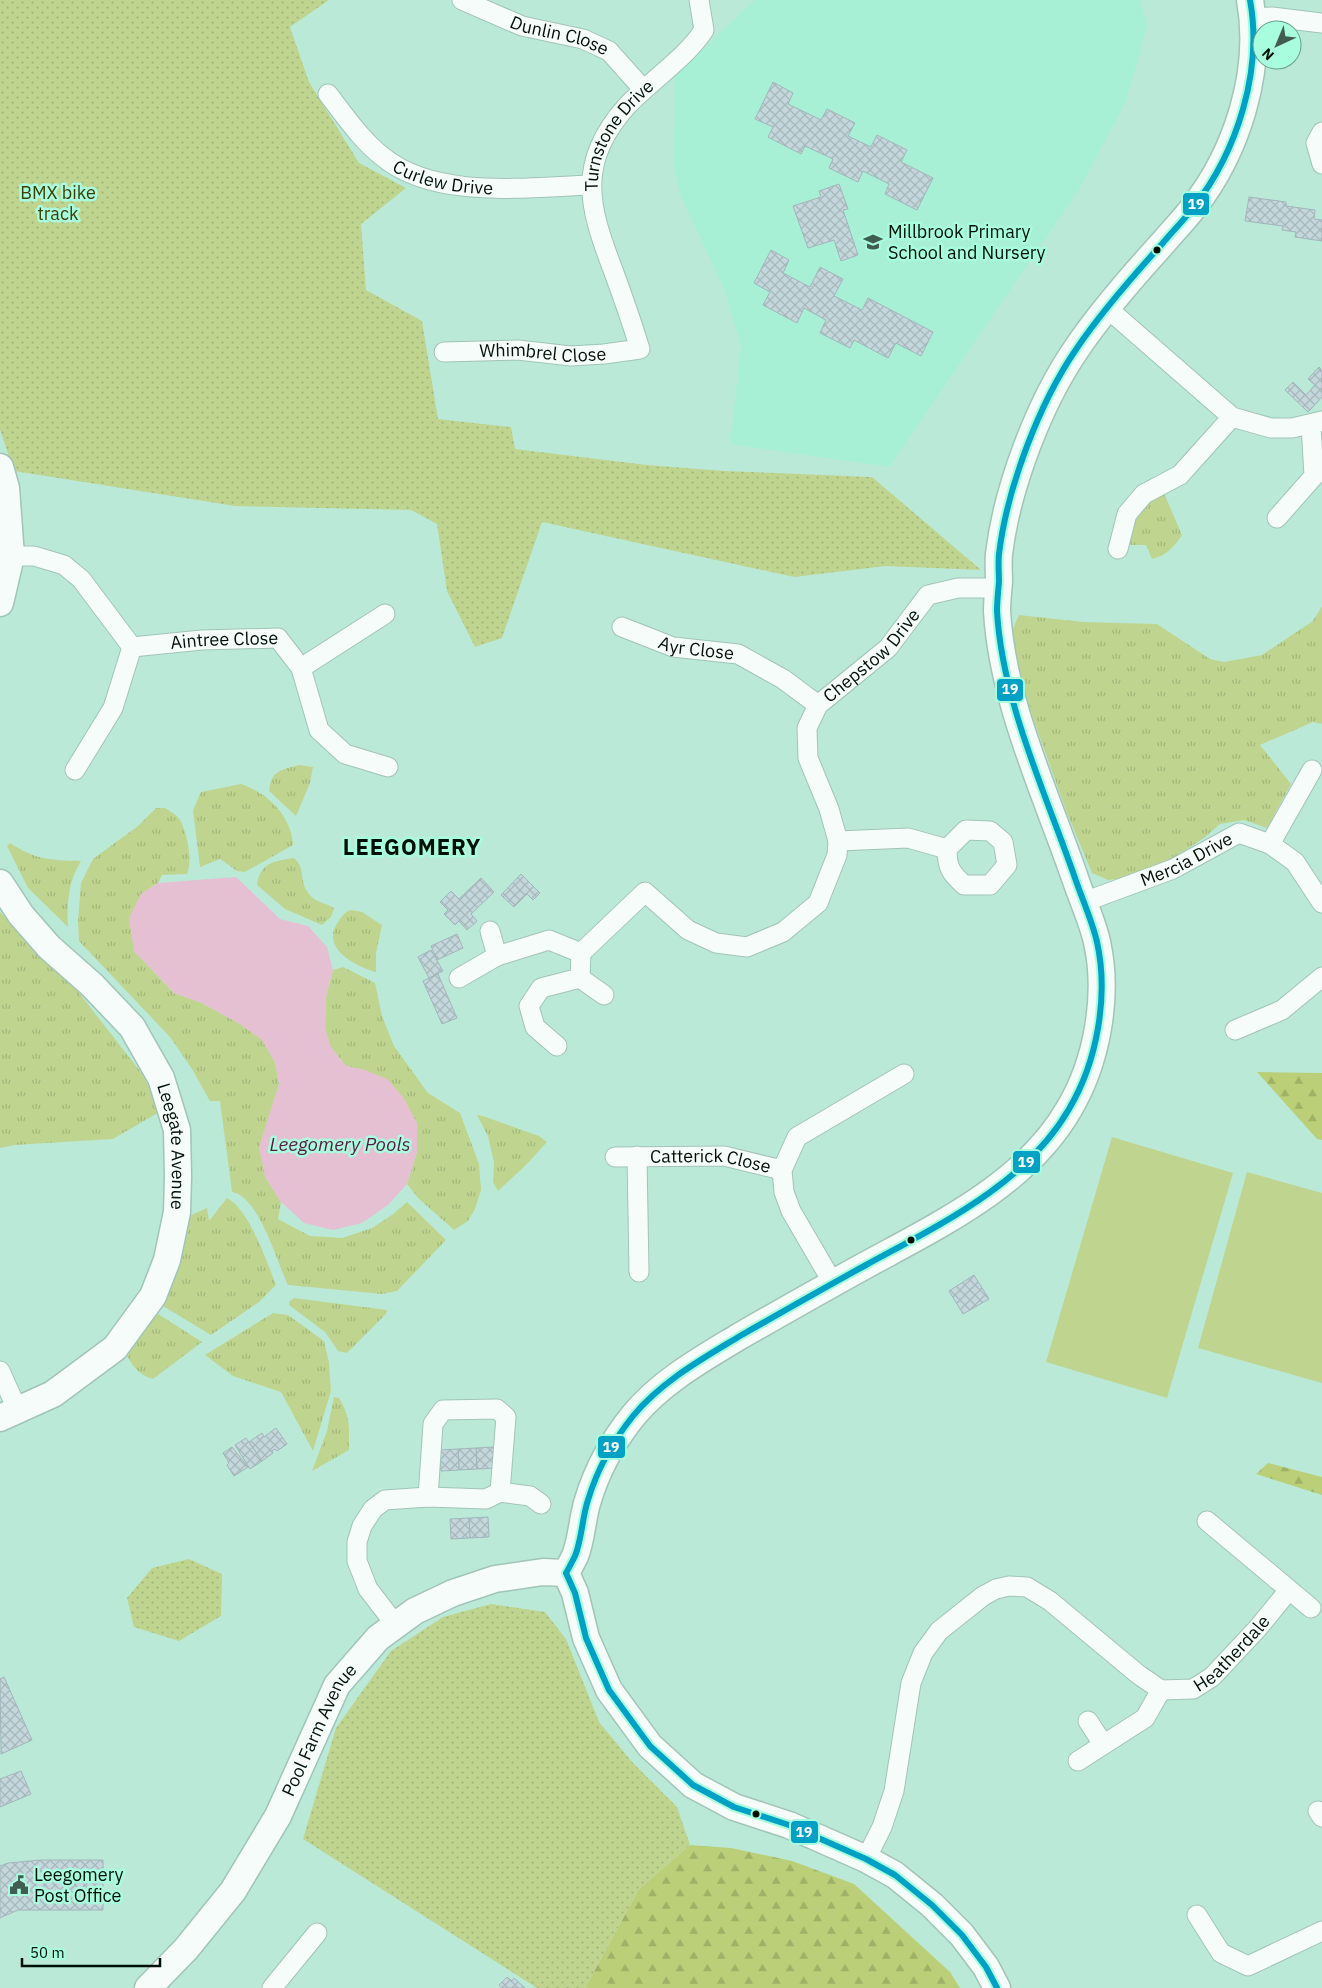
<svg xmlns="http://www.w3.org/2000/svg" width="1322" height="1988" font-family="'IBM Plex Sans',sans-serif">
	<defs>
		<pattern id="grass-tufts" width="24" height="20" patternUnits="userSpaceOnUse" patternTransform="scale(1.25)"><rect width="24" height="20" fill="#bfd58f"/><path d="M3 7l-1-3M5 7V3M7 7l1-3M15 17l-1-3M17 17v-4M19 17l1-3" fill="none" stroke="#a2b67a"/></pattern>
		<pattern id="forest-firs" width="22" height="20" patternUnits="userSpaceOnUse" patternTransform="scale(1.25)"><rect width="22" height="20" fill="#bacf77"/><path d="M5 1l3.5 6h-7zM16 11l3.5 6h-7z" fill="#9eb166"/></pattern>
		<pattern id="park-dots" width="8" height="8" patternUnits="userSpaceOnUse" patternTransform="scale(1.25)"><rect width="8" height="8" fill="#bfd58f"/><path d="M2 2h.1M6 6h.1" fill="none" stroke="#a2b67a" stroke-width="1.8" stroke-linecap="round"/></pattern>
		<pattern id="building-cross-hatch" width="8" height="8" patternUnits="userSpaceOnUse" patternTransform="scale(1.25)"><rect width="8" height="8" fill="#c4d7dc"/><path d="M0 0l8 8M0 8l8-8" fill="none" stroke="#a7b8bb"/></pattern>
	</defs>
	<rect width="100%" height="100%" fill="#bbe9d8"/>
	<polygon fill="#a7f0d6" points="755,0 1140,0 1147,26 1126,101 1080,188 889,467 730,444 741,345 724,289 680,194 674,166 675,76"/>
	<g fill="url(#grass-tufts)">
		<path d="M1164,493L1182,535C1174,547 1166,556 1152,559L1146,545H1131L1127,542L1126,531L1147,497Z"/>
		<polygon points="1322,606 1322,724 1313,722 1260,745 1291,784 1267,828 1244,820 1220,824 1204,838 1168,861 1124,878 1108,880 1092,873 1067,813 1033,718 1019,673 1011,633 1019,615 1083,622 1157,624 1210,659 1224,662 1262,655 1313,621"/>
		<path d="M299,765L313,767L310,783L296,816L269,791C271,770 281,770 299,765Z"/>
		<path d="M241,784C266,792 292,816 293,845L245,872L237,871L220,859L200,867L193,810L201,792Z"/>
		<path d="M156,808H165C170,811 177,815 180,820C187,833 193,860 187,874L162,875L158,883L141,894L134,951L174,993L202,1003L240,1024L262,1039L275,1063L279,1084L272,1109L265,1177L281,1202L278,1219L310,1236L342,1238L372,1228L392,1215L407,1202L446,1240L397,1291L382,1294L288,1285C277,1263 259,1196 232,1192L220,1101H210L192,1069L170,1037L79,941L78,921L81,883L93,859L138,826Z"/>
		<path d="M10,843C36,860 50,860 81,861C68,882 67,903 68,927L28,888L7,846Z"/>
		<path d="M294,858C306,869 299,879 307,891C313,902 324,902 334,908L331,917L322,925L285,909L257,885C260,862 275,861 294,858Z"/>
		<path d="M352,910L362,912L382,925L376,953V972C355,966 320,948 338,922C342,916 345,911 352,910Z"/>
		<polygon points="0,912 76,989 143,1075 161,1111 113,1139 15,1145 0,1148"/>
		<polygon points="343,967 375,983 382,1016 394,1046 428,1093 460,1113 479,1164 481,1190 475,1209 468,1221 454,1230 418,1198 407,1184 417,1152 365,1070 346,1066 330,1046 325,1028 326,997 333,970"/>
		<polygon points="477,1115 483,1116 539,1136 547,1142 528,1163 498,1191 493,1182 494,1163 488,1136"/>
		<path d="M227,1198C249,1209 267,1262 276,1285L259,1302L211,1335L158,1303L191,1215L207,1208L209,1221Z"/>
		<polygon points="294,1298 387,1310 386,1314 347,1353 338,1351 325,1332 289,1305 289,1302"/>
		<path d="M155,1312L202,1342L153,1379C139,1376 131,1364 125,1352Z"/>
		<polygon points="273,1313 288,1315 324,1341 329,1363 331,1391 313,1451 281,1392 233,1376 205,1355"/>
		<path d="M334,1397L339,1398C351,1418 349,1428 349,1450L312,1471L327,1431Z"/>
	</g>
	<g fill="url(#forest-firs)">
		<polygon points="1257,1072 1322,1073 1322,1140 1317,1139"/>
		<polygon points="1268,1463 1322,1477 1322,1495 1256,1474"/>
		<polygon points="690,1845 731,1848 792,1861 854,1884 950,1972 960,1988 585,1988 639,1889"/>
	</g>
	<g fill="url(#park-dots)">
		<polygon points="0,0 329,0 290,27 309,82 359,163 406,188 361,224 366,290 422,321 438,419 511,427 515,449 647,465 724,471 872,477 981,570 886,566 794,577 542,522 502,638 475,647 447,591 437,524 411,510 235,506 14,471 0,430"/>
		<polygon points="189,1559 222,1574 221,1616 179,1641 134,1627 127,1598 152,1568"/>
		<polygon points="491,1604 545,1612 566,1639 599,1722 633,1763 677,1807 690,1845 639,1889 585,1988 537,1988 303,1839 336,1728 391,1651 443,1617"/>
	</g>
	<g fill="#bfd58f">
		<polygon points="1112,1137 1233,1173 1167,1398 1046,1362"/>
		<polygon points="1247,1172 1322,1193 1322,1383 1198,1348"/>
	</g>
	<polygon fill="#e4c0d2" points="236,877 280,919 308,926 327,947 333,970 326,997 325,1028 330,1046 346,1066 365,1070 387,1079 403,1097 417,1123 417,1152 407,1184 388,1205 362,1223 333,1230 304,1223 281,1202 265,1177 259,1147 279,1084 275,1063 262,1040 240,1024 202,1003 174,993 134,951 129,918 141,894 158,883"/>
	<g fill="url(#building-cross-hatch)" stroke="#a2b5ba">
		<polygon points="773,82 793,93 788,104 821,120 827,109 855,123 848,136 871,147 877,135 907,150 901,162 933,178 917,210 885,194 889,184 863,171 858,182 829,168 833,159 805,146 801,154 768,137 773,127 755,119"/>
		<polygon points="839,184 848,209 843,210 858,255 841,261 834,240 808,248 793,206 821,197 819,191"/>
		<polygon points="1249,197 1286,202 1286,206 1315,210 1314,219 1322,220 1322,241 1295,237 1296,232 1282,230 1283,226 1245,221"/>
		<polygon points="771,250 789,260 783,273 810,287 820,267 843,279 834,296 862,310 868,298 933,332 921,356 896,343 888,358 854,340 850,348 820,333 826,320 804,308 797,323 763,305 770,292 754,283"/>
		<polygon points="1319,367 1322,371 1322,397 1308,412 1285,390 1293,382 1306,395 1315,385 1308,379"/>
		<polygon points="521,874 540,893 533,900 527,894 514,907 501,895"/>
		<polygon points="481,878 494,892 471,914 477,921 467,930 459,921 455,925 444,914 448,910 440,902 451,891 459,899"/>
		<polygon points="457,934 463,948 437,960 431,946"/>
		<polygon points="431,950 443,971 429,978 418,957"/>
		<polygon points="438,974 457,1018 442,1024 423,981"/>
		<polygon points="974,1275 989,1299 963,1314 949,1291"/>
		<polygon points="276,1428 287,1444 277,1451 275,1449 272,1451 273,1453 262,1461 249,1442 262,1433 264,1437"/>
		<polygon points="246,1438 262,1461 250,1469 235,1445"/>
		<polygon points="232,1447 248,1467 234,1476 227,1465 229,1463 223,1453"/>
		<polygon points="494,1447 496,1468 477,1469 476,1448"/>
		<polygon points="476,1448 477,1469 459,1470 458,1449"/>
		<polygon points="458,1449 459,1470 441,1471 440,1450"/>
		<polygon points="488,1517 489,1537 470,1538 469,1518"/>
		<polygon points="469,1518 470,1538 451,1539 450,1519"/>
		<polygon points="4,1677 32,1740 1,1754 0,1679"/>
		<polygon points="21,1771 31,1794 0,1807 0,1779"/>
		<polygon points="41,1860 103,1860 103,1910 18,1910 0,1918 0,1866 8,1863"/>
		<polygon points="507,1977 512,1981 514,1978 525,1988 502,1988 499,1985"/>
	</g>
	<g fill="none" stroke-linecap="round" stroke-linejoin="round">
		<g stroke="#a1c4b8" stroke-width="21">
			<g id="street">
				<path id="s1" d="M462,0L522,26L583,39L609,51L643,89"/>
				<polyline points="1253,18 1272,17 1322,23"/>
				<path id="s2" d="M328,94C345,116 361,140 383,157C436,200 527,187 591,185"/>
				<polyline points="1322,132 1316,143 1322,164"/>
				<polyline points="1107,308 1232,417 1271,428 1292,428 1322,421"/>
				<path id="s3" d="M444,352L518,350L571,356L604,354L640,349C632,323 623,297 613,270C589,207 576,163 626,107C650,81 685,59 704,30L699,0"/>
				<polyline points="1277,518 1314,476 1311,425"/>
				<polyline points="1118,549 1127,514 1144,494 1180,475 1232,417"/>
				<path id="s4" d="M11,556H34L64,565L81,579L132,647L202,640L278,638L301,668L319,730L345,754L388,767"/>
				<path id="s5" d="M622,627L673,647L738,654L783,679L818,705"/>
				<polyline points="301,668 385,614"/>
				<polyline points="75,770 113,708 132,647"/>
				<path d="M966,830L990,831L1003,842L1007,865L990,885H964C951,873 947,868 947,849Z"/>
				<polyline points="838,841 908,838 947,849"/>
				<polyline points="1270,844 1312,770"/>
				<path id="s6" d="M1084,902L1173,869L1239,833L1270,844L1295,862L1322,903"/>
				<polyline points="490,931 497,956"/>
				<path id="s7" d="M459,978L497,956L549,940L581,953L645,892L688,930L716,943L747,947L783,932L818,903L837,855L838,841L829,809L808,758L807,728L818,705L888,648L928,595L958,588H999"/>
				<polyline points="580,978 604,995"/>
				<polyline points="1235,1030 1282,1010 1322,977"/>
				<polyline points="557,1046 535,1027 529,1006 541,988 580,978 581,953"/>
				<polyline points="637,1156 639,1272"/>
				<path id="s8" d="M615,1157L724,1156L782,1170"/>
				<polyline points="833,1283 791,1211 784,1192 782,1170 797,1137 904,1074"/>
				<polyline points="0,1371 18,1411"/>
				<polyline points="428,1497 433,1424 443,1410 497,1409 506,1417 500,1492"/>
				<polyline points="1207,1521 1311,1608"/>
				<polyline points="395,1624 368,1589 357,1561 357,1542 362,1526 373,1509 385,1500 428,1497 486,1499 500,1492 530,1496 541,1504"/>
				<polyline points="1088,1721 1103,1744"/>
				<polyline points="1078,1761 1145,1718 1161,1690"/>
				<polyline points="1318,1811 1322,1817"/>
				<path id="s9" d="M866,1859L882,1827L894,1791L911,1683L923,1653L939,1631L983,1596L996,1589L1009,1586L1027,1587L1050,1601L1139,1675L1161,1690L1193,1689L1212,1677L1257,1629L1289,1590"/>
				<polyline points="1197,1915 1221,1953 1248,1966 1322,1931"/>
				<polyline points="272,1988 317,1933"/>
			</g>
		</g>
		<g stroke="#a1c4b8" stroke-width="29">
			<g id="secondary">
				<polyline points="0,467 6,488 11,556 0,603"/>
				<path id="s10" d="M0,883L21,915L49,947L92,985L132,1027L161,1078L177,1130L178,1177L177,1212L167,1260L153,1296L115,1348L53,1394L0,1418"/>
				<path id="s11" d="M148,1988L186,1949L233,1891L278,1816L337,1685L378,1638L415,1611L453,1593L495,1579L543,1572L566,1573"/>
				<path d="M997,1988L986,1967L962,1935L932,1905L895,1875L866,1859L789,1825L734,1807L693,1785L650,1746L609,1690L586,1638L575,1593L566,1573C569,1568 572,1562 575,1556C582,1539 582,1518 588,1500C597,1470 613,1441 633,1416C662,1381 702,1359 740,1336C782,1312 824,1288 866,1265C939,1225 1026,1184 1069,1109C1097,1062 1109,996 1097,942C1092,920 1082,899 1075,878C1046,794 1002,701 997,611C997,602 998,592 999,582C999,573 998,563 999,554C1007,488 1039,403 1077,348C1102,311 1132,277 1162,244C1172,232 1184,220 1193,208C1237,152 1263,71 1250,0"/>
			</g>
		</g>
		<use href="#street" stroke="#f5fcf9" stroke-width="19"/>
		<use href="#secondary" stroke="#f5fcf9" stroke-width="26"/>
		<g stroke="#a7fdde" stroke-width="10">
			<path id="bus-1" d="M997,1988L986,1967L962,1935L932,1905L895,1875L866,1859L789,1825L734,1807L693,1785L650,1746L609,1690L586,1638L575,1593L566,1573C569,1568 572,1562 575,1556C582,1539 582,1518 588,1500C597,1470 613,1441 633,1416C662,1381 702,1359 740,1336C782,1312 824,1288 866,1265C939,1225 1026,1184 1069,1109C1097,1062 1109,996 1097,942C1092,920 1082,899 1075,878C1046,794 1002,701 997,611C997,602 998,592 999,582C999,573 998,563 999,554C1007,488 1039,403 1077,348C1102,311 1132,277 1162,244C1172,232 1184,220 1193,208C1237,152 1263,71 1250,0"/>
		</g>
		<use href="#bus-1" stroke="#00a1c4" stroke-width="6"/>
	</g>
	<defs>
		<g id="school-bare" transform="scale(1.5)"><path d="M0-5L7-2L0 1L-7-2ZM-4 1L0 2.5L4 1V4Q0 6-4 4Z" fill="#415c51" stroke="#a7fdde" stroke-width="2.5" paint-order="stroke"/></g>
		<g id="civic-bare" transform="scale(1.5)"><path d="M-.6-6.5H3V-4.5H.6V-3L4-1V1h2V6H-6V1h2V-1L-.6-3ZM-1.2 2.5V6h2.4V2.5Z" fill="#415c51" stroke="#a7fdde" stroke-width="2.5" paint-order="stroke"/></g>
	</defs>
	<g fill-rule="evenodd">
		<use href="#school-bare" x="873" y="242"/>
		<use href="#civic-bare" x="19" y="1885"/>
	</g>
	<g fill="#001009" stroke="#a7fdde" stroke-width="2">
		<circle cx="1157" cy="250" r="4.5"/>
		<circle cx="911" cy="1240" r="4.5"/>
		<circle cx="756" cy="1814" r="4.5"/>
	</g>
	<g text-anchor="middle" stroke-width="5" stroke-linejoin="round" paint-order="stroke">
		<g font-size="18" fill="#001009" stroke="#a7fdde">
			<text dy="6" stroke="none"><textPath href="#s1" startOffset="104">Dunlin Close</textPath></text>
			<text dy="6" stroke="none"><textPath href="#s3" startOffset="426">Turnstone Drive</textPath></text>
			<text dy="6" stroke="none"><textPath href="#s2" startOffset="149">Curlew Drive</textPath></text>
			<text dy="6" stroke="none"><textPath href="#s3" startOffset="99">Whimbrel Close</textPath></text>
			<text dy="6" stroke="none"><textPath href="#s4" startOffset="254">Aintree Close</textPath></text>
			<text dy="6" stroke="none"><textPath href="#s5" startOffset="78">Ayr Close</textPath></text>
			<text dy="6" stroke="none"><textPath href="#s7" startOffset="708">Chepstow Drive</textPath></text>
			<text dy="6" stroke="none"><textPath href="#s6" startOffset="111">Mercia Drive</textPath></text>
			<text dy="6" stroke="none"><textPath href="#s10" startOffset="325">Leegate Avenue</textPath></text>
			<text dy="6" stroke="none"><textPath href="#s8" startOffset="96">Catterick Close</textPath></text>
			<text dy="6" stroke="none"><textPath href="#s9" startOffset="599">Heatherdale</textPath></text>
			<text dy="6" stroke="none"><textPath href="#s11" startOffset="312">Pool Farm Avenue</textPath></text>
		</g>
		<g font-size="18" fill="#3f3f05" stroke="#a7fdde">
			<text x="58" y="199">BMX bike<tspan x="58" dy="21">track</tspan></text>
		</g>
		<g font-size="18" fill="#001009" stroke="#a7fdde" text-anchor="start">
			<text x="888" y="238">Millbrook Primary<tspan x="888" dy="21">School and Nursery</tspan></text>
			<text x="34" y="1881">Leegomery<tspan x="34" dy="21">Post Office</tspan></text>
		</g>
		<g font-size="19" font-style="italic" fill="#5f1840" stroke="#a7fdde">
			<text x="340" y="1151">Leegomery Pools</text>
		</g>
		<g font-size="22" font-weight="bold" letter-spacing="1" fill="#001009" stroke="#a7fdde">
			<text x="412" y="855">LEEGOMERY</text>
		</g>
	</g>
	<g stroke="#a7fdde" stroke-width="2">
		<rect x="1182" y="192" width="28" height="24" rx="5" fill="#00a1c4"/>
		<rect x="996" y="678" width="28" height="24" rx="5" fill="#00a1c4"/>
		<rect x="1012" y="1150" width="29" height="24" rx="5" fill="#00a1c4"/>
		<rect x="597" y="1435" width="29" height="24" rx="5" fill="#00a1c4"/>
		<rect x="790" y="1820" width="29" height="24" rx="5" fill="#00a1c4"/>
	</g>
	<g font-size="14" text-anchor="middle" font-weight="bold" fill="#fff">
		<text x="1196" y="209">19</text>
		<text x="1010" y="694">19</text>
		<text x="1026" y="1167">19</text>
		<text x="611" y="1452">19</text>
		<text x="804" y="1837">19</text>
	</g>
	<g transform="translate(1277 45) rotate(224)"><circle r="24" fill="#a7fdde" stroke="#649e89"/>
	<path d="M0-4L9 19L0 12L-9 19Z" fill="#415c51"/>
	<text y="-8" font-size="14" font-weight="bold" text-anchor="middle" fill="#001009">N</text>
	</g>
	<path d="M22 1958v8h138v-8" fill="none" stroke="#001009" stroke-width="2.5"/>
	<text x="30" y="1958" font-size="15" fill="#001009" stroke="#a7fdde" stroke-width="4" paint-order="stroke">50 m</text>
</svg>
